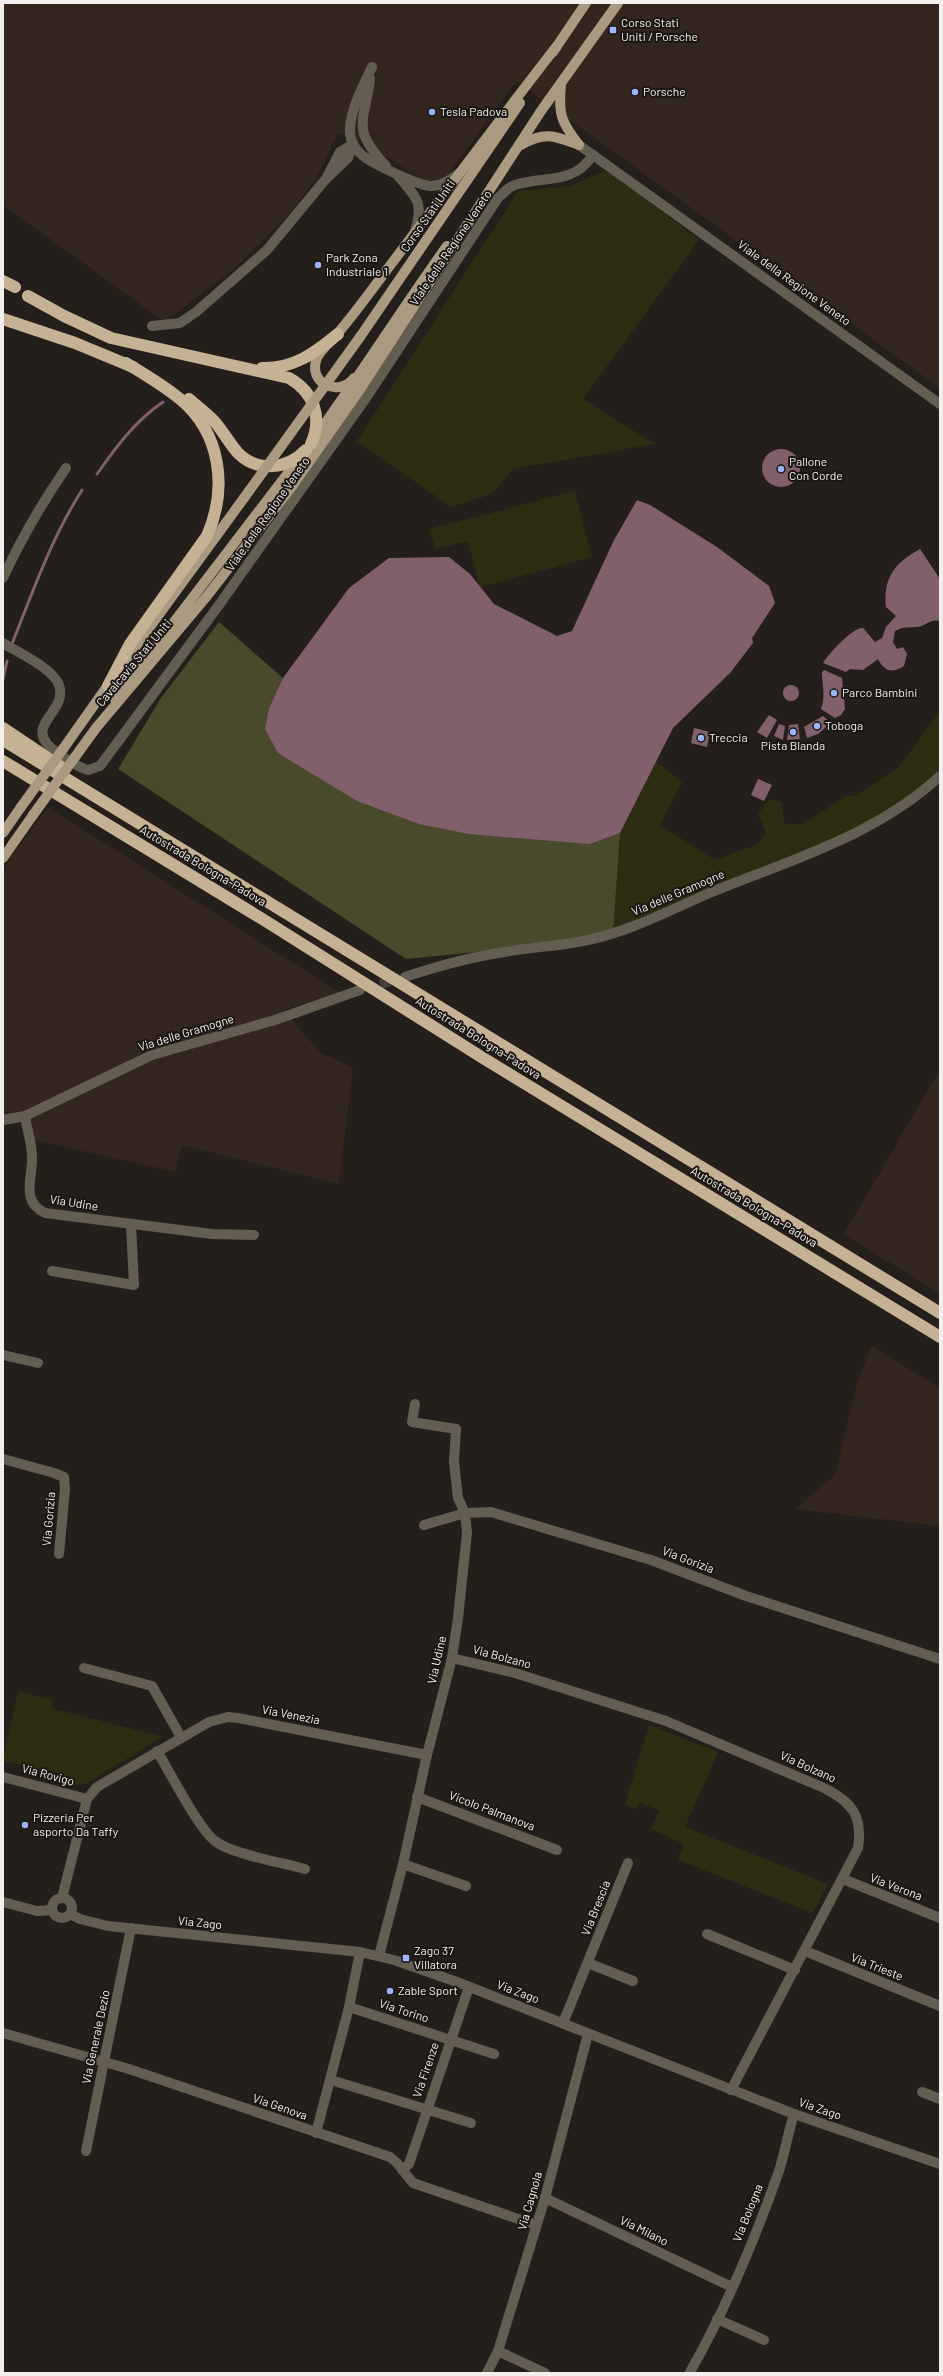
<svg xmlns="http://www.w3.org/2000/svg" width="943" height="2376" font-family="Barlow,sans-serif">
	<rect width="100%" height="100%" fill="#251f1b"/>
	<g fill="#32261f">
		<polygon points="3,3 940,3 940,388 516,81 445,179 424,181 379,152 374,145 338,133 316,179 289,215 237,266 165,322 3,205"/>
		<polygon points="48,807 340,993 283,1010 320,1052 353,1068 339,1184 182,1145 176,1172 29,1139 26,1116 3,1120 3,868"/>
		<polygon points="938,1073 940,1073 940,1294 844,1234"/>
		<polygon points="871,1346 940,1388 940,1526 795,1509 835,1475 856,1387"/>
	</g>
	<g fill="#2d2d13">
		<polygon points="607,170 699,240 583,399 655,444 513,469 492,494 451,507 357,441 518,191 571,186"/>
		<polygon points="575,491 592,557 480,587 468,541 435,549 429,529"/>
		<polygon points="940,711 940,773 919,798 854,832 613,933 620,833 656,761 682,782 660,825 715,860 756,845 766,833 758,814 765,804 772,799 782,802 784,823 802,825 846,796 856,795 898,768"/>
		<polygon points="18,1691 53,1700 51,1708 160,1736 161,1738 85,1784 71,1786 29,1776 31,1767 3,1761"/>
		<polygon points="649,1725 718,1752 685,1827 828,1884 813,1913 678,1860 684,1844 651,1829 660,1811 641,1803 636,1809 625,1804"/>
	</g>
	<polygon fill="#49492b" points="219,622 283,678 269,708 590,844 620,833 613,933 558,944 406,959 118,769 161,698"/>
	<g fill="#81606c">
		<circle cx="781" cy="468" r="19"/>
		<polygon points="637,500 650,505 717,547 769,586 775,603 752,638 753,643 730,673 673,728 620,833 590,844 469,834 419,824 357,801 278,753 265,729 269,708 283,678 349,588 389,558 449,557 470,574 494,604 557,636 572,631 614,540"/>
		<path d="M920,549L940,579V621C930,618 925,627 916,627C907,628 904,626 895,631L893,642L897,649L903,647L907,654L904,666C892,674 884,671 878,659L863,670L850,669L846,672L823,663C828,654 854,626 863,628L875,642L882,638L886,627L896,616L886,607C883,577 895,563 920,549Z"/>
		<path d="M824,670L842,678L845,709L841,715L835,718L821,709C826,695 822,686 822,672Z"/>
		<circle cx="791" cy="693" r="8"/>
		<polygon points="769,715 777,720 767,738 757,732"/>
		<polygon points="823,716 831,723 818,734 807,738 804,727"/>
		<polygon points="779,724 785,726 783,740 774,736"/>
		<polygon points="798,724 800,739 787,740 789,725"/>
		<polygon points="694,728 710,732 707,747 691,743"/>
		<polygon points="758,779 772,785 764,801 751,795"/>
	</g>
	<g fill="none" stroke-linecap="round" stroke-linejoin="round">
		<g stroke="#81606c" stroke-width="3">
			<path d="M97,474C116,447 135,421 163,402"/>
			<path d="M12,644C33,591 51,539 82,490"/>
			<polyline points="3,679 7,661"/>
		</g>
		<polyline stroke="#443e3a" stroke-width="10" stroke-dasharray="10 5" stroke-linecap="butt" points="366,989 400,978"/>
		<g stroke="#645d51" stroke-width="10">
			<path d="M372,67C364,84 348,114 350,134C351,142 355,149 362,155C371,163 419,186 431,186C442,186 450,180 458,174"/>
			<path d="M370,79C364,125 351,128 386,166"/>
			<polyline points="579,145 940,404"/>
			<polyline points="327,177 340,152 353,144"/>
			<path d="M399,177C417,198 424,203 415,231"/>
			<polyline points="152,326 180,323 196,312 267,250 325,180 348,158 353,144"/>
			<path d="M3,578C21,539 42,503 66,468"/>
			<path d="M3,643C17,652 54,669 59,685C69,714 17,726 59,754C68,760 77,767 88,770L100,766L219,605L366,398L498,198C503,194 509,186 515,185C546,175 572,186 593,155"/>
			<path d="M405,977C438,966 470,957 505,952C532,947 561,946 588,940C631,931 672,909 712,892C790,860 877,835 940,776"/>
			<path d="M25,1116C27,1130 32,1143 32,1157C33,1178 20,1201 45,1213L212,1234L254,1235"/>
			<polyline points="3,1120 25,1116 152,1055 275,1020 360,990"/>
			<polyline points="52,1271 134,1285 131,1225"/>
			<polyline points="3,1355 38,1363"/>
			<polyline points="3,1459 54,1473 64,1477 65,1489 59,1554"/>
			<polyline points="424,1525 465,1513 491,1512 651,1560 746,1596 940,1659"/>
			<path d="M452,1658L515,1673L666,1721L824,1788C852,1802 863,1816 858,1848L731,2090"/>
			<polyline points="84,1668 152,1686 181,1737"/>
			<path d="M157,1751C170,1772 198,1828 215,1841C231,1854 284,1863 305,1869"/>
			<polyline points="3,1777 87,1799"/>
			<polyline points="417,1797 557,1850"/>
			<polyline points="403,1864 466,1886"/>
			<polyline points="843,1879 940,1918"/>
			<polyline points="62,1898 87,1799 97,1787 209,1722 228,1717 238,1718 427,1755"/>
			<circle cx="62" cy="1908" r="10"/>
			<polyline points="3,1902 37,1911 52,1910"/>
			<polyline points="70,1914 80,1919 108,1926 360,1952 394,1960 457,1982 794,2114 940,2164"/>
			<polyline points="707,1934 795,1970"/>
			<polyline points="805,1951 940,2006"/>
			<polyline points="379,1956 403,1864 427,1755 452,1658 458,1618 467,1533 465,1513 458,1498 454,1462 456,1429 412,1422 415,1404"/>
			<polyline points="588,1963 633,1981"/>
			<polyline points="349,2007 494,2054"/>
			<polyline points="563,2023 628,1863"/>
			<polyline points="3,2033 129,2069 390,2157 397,2163 413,2183 536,2225"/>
			<polyline points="331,2080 471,2123"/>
			<polyline points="922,2092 940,2099"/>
			<polyline points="316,2133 349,2007 360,1952"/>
			<polyline points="86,2151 131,1928"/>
			<polyline points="402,2170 409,2164 469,1987"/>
			<polyline points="545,2198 732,2287"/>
			<polyline points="717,2319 764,2340"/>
			<polyline points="498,2351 545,2373"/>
			<path d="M690,2372C726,2309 755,2239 779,2171C785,2152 788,2133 794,2114"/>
			<polyline points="487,2373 498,2351 545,2198 588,2034"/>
		</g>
		<g stroke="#a99a81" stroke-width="10">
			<polyline points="553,52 586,3"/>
			<path d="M561,84C558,114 561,122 579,145"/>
			<path d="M521,145C545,131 555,136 579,145"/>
			<polyline points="360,337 520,103"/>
			<path d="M354,378C338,398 307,383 317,358C321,349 332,341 338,333C351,318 362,303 374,287C434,207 494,127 556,47"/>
			<path d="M313,440C360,376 401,310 447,246"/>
			<polyline points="125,661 244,498"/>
			<polyline points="115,699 301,456"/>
			<polyline points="63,749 111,681"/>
			<polyline points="75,757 96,728 207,596 290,489 361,388 541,111 618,3"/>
			<polyline points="3,833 21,807"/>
			<polyline points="3,858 33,815"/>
		</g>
		<g stroke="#c5b294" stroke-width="12">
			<polyline points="3,281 15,287"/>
			<path d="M28,296L64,316L111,338L289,378C314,392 323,418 311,444"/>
			<polyline points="3,319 75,343 133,367"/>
			<path d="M262,368C293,369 315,353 338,334"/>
			<path d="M189,399C197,406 206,413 214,421C223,431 229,443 238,453C258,473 288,469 306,450"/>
			<path d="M108,686L130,644L207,536C228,488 221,433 180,399C163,385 144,374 126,363"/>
			<polyline points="3,728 61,767"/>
			<polyline points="3,740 940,1313"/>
			<polyline points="3,761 264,920 483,1058 940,1337"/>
		</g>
		<g stroke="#a99a81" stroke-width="10">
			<polyline points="244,498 360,337"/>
			<polyline points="21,807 63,749"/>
			<polyline points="33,815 75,757"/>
		</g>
	</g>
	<g fill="#9db4fd" stroke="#1b1612" stroke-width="1.5">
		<rect x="609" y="26" width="8" height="8" rx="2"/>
		<circle cx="635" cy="92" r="4"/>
		<circle cx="432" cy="112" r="4"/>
		<circle cx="318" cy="265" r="4"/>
		<circle cx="781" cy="469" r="4"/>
		<circle cx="834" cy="693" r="4"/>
		<circle cx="817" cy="726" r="4"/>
		<circle cx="793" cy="732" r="4"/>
		<circle cx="701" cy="738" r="4"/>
		<circle cx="25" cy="1825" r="4"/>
		<rect x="402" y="1954" width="8" height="8" rx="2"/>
		<circle cx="390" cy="1991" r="4"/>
	</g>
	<g text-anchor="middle" stroke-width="4" stroke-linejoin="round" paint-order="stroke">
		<g font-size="12" fill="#f3efec" stroke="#1b1612" text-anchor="start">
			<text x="621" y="27">Corso Stati<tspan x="621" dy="14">Uniti / Porsche</tspan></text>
			<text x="643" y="96">Porsche</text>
			<text x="440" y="116">Tesla Padova</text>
			<text x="326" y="262">Park Zona<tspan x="326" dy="14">Industriale 1</tspan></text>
			<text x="789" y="466">Pallone<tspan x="789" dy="14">Con Corde</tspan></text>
			<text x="842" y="697">Parco Bambini</text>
			<text x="825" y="730">Toboga</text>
			<text x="709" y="742">Treccia</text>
			<text x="793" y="750" text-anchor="middle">Pista Blanda</text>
			<text x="33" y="1822">Pizzeria Per<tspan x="33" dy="14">asporto Da Taffy</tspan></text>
			<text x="414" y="1955">Zago 37<tspan x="414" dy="14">Villatora</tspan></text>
			<text x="398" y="1995">Zable Sport</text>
		</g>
		<g font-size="12" fill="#f3efec" stroke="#1b1612">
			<text transform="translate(428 216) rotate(-55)" y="4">Corso Stati Uniti</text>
			<text transform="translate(451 248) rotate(-56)" y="4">Viale della Regione Veneto</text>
			<text transform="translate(794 283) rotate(36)" y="4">Viale della Regione Veneto</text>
			<text transform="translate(268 514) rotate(-55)" y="4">Viale della Regione Veneto</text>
			<text transform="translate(134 663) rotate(-50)" y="4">Cavalcavia Stati Uniti</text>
			<text transform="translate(203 866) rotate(31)" y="4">Autostrada Bologna-Padova</text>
			<text transform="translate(678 893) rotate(-23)" y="4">Via delle Gramogne</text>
			<text transform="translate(186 1033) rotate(-17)" y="4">Via delle Gramogne</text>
			<text transform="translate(478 1038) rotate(32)" y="4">Autostrada Bologna-Padova</text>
			<text transform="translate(74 1203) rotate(9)" y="4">Via Udine</text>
			<text transform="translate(754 1207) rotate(31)" y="4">Autostrada Bologna-Padova</text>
			<text transform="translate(49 1519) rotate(-85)" y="4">Via Gorizia</text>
			<text transform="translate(688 1560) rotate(21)" y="4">Via Gorizia</text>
			<text transform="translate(502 1657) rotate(15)" y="4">Via Bolzano</text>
			<text transform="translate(437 1660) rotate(-77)" y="4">Via Udine</text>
			<text transform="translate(291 1715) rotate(11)" y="4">Via Venezia</text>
			<text transform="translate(808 1767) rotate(24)" y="4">Via Bolzano</text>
			<text transform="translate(48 1775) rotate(15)" y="4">Via Rovigo</text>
			<text transform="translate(492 1811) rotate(21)" y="4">Vicolo Palmanova</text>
			<text transform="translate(896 1887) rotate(21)" y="4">Via Verona</text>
			<text transform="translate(596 1908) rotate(-68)" y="4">Via Brescia</text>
			<text transform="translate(200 1923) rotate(6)" y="4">Via Zago</text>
			<text transform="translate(877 1967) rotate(22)" y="4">Via Trieste</text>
			<text transform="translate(518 1992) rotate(21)" y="4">Via Zago</text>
			<text transform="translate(404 2011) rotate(18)" y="4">Via Torino</text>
			<text transform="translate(96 2037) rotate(-78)" y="4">Via Generale Dezio</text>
			<text transform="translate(426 2070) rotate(-71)" y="4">Via Firenze</text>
			<text transform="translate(280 2107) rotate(19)" y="4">Via Genova</text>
			<text transform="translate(820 2109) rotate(19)" y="4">Via Zago</text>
			<text transform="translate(530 2201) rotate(-74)" y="4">Via Cagnola</text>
			<text transform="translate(748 2213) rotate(-68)" y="4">Via Bologna</text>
			<text transform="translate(644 2231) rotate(26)" y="4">Via Milano</text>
		</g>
	</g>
	<rect width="943" height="2376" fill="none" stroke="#f3efec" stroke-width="8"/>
</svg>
